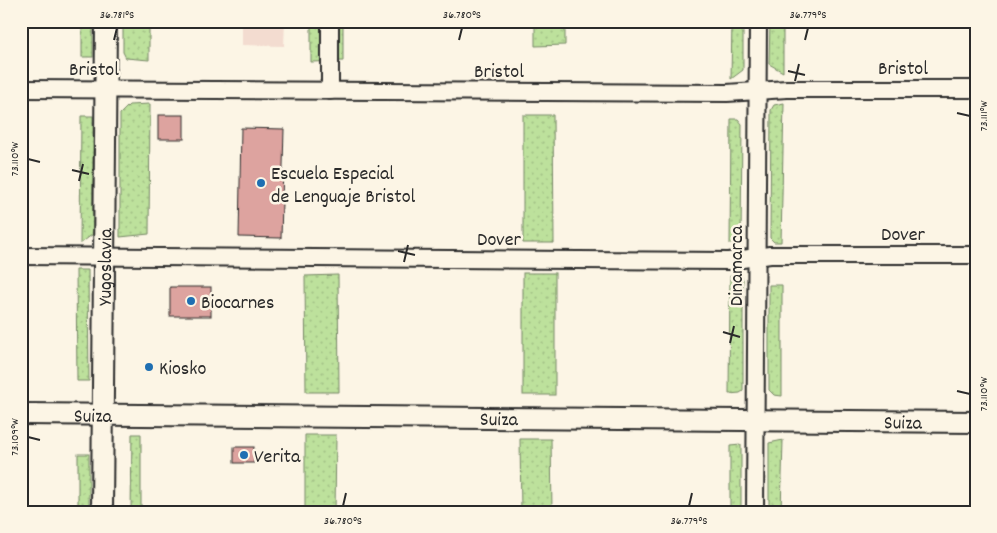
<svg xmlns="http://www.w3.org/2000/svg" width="997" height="533" font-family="Dekko,sans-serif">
	<defs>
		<pattern id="grass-dots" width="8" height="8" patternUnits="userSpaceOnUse" patternTransform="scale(1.25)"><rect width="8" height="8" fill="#bde19c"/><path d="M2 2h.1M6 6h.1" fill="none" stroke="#a3c187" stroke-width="1.8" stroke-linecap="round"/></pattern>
	</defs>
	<rect width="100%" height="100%" fill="#fcf5e5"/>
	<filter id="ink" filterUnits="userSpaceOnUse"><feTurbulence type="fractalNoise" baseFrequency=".02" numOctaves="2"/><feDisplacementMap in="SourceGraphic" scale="10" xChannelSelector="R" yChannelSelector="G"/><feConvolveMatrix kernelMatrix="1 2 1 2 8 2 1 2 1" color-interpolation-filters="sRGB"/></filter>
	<g filter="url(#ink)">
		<polygon fill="#f3dcd0" points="242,21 285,21 284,46 242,45"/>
		<g fill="url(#grass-dots)" stroke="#748664">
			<rect x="82" y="21" width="11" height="36"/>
			<polygon points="123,21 149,21 149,60 126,58 123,52"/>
			<polygon points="311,21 343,21 343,61 311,62"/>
			<polygon points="535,21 565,21 565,45 535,46"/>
			<polygon points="732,21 743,21 743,70 731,79"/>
			<polygon points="770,21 783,21 783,72 769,64"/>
			<polygon points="784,103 781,242 774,242 770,238 771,110 774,105"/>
			<polygon points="150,104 149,234 120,237 120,114 129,105"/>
			<polygon points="523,115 553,115 554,243 523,243"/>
			<polygon points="81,116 93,116 93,234 80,244"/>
			<polygon points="731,119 738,119 742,124 741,239 730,244"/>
			<polygon points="76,270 88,270 89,381 77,381"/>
			<rect x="523" y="273" width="32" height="122"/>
			<polygon points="338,275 339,392 306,392 305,276"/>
			<polygon points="730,276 741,276 743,279 743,391 740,393 729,394"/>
			<polygon points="769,285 782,285 782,396 774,395 769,390"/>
			<polygon points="132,434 141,434 141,512 131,512"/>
			<polygon points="305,435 336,435 335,512 305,512"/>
			<polygon points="520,439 551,439 552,512 521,512"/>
			<polygon points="783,440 781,512 769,512 769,443"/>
			<polygon points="741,445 741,512 730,512 730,446"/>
			<rect x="78" y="454" width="11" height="58"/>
		</g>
		<g fill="#dda39f" stroke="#2b2b2b">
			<rect x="158" y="115" width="26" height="24"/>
			<polygon points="241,128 284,129 281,238 239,237"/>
			<rect x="170" y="287" width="41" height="29"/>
			<rect x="234" y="447" width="20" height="16"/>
		</g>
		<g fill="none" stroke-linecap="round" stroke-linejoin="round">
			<g stroke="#2b2b2b" stroke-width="20">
				<g id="minor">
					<polyline points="21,89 727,93 787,89 976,89"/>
					<polyline points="330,91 330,21"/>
					<polyline points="21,256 729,261 770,255 976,255"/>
					<polyline points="755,512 758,21"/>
				</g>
			</g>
			<g stroke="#2b2b2b" stroke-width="24">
				<g id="tertiary">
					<path id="s1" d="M21,414L976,422"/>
					<path id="s2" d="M102,512L106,21"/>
				</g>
			</g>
			<use href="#minor" stroke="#fcf5e5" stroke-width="16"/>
			<use href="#tertiary" stroke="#fcf5e5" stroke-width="20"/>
		</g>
	</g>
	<path fill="none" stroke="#2b2b2b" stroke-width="2" d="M114,40L117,28M459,40L462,28M805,40L808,28M788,71L805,75M795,81L799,64M957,113L970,116M28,159L40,162M72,170L89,174M79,181L83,164M398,251L415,255M404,262L408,245M723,332L740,337M730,343L734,326M957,391L970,394M28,437L40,440M343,506L346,493M689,506L692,493"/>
	<g fill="#1f6fb2" stroke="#fcf5e5" stroke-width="2">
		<circle cx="261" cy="183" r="5"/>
		<circle cx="191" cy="301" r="5"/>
		<circle cx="149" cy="367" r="5"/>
		<circle cx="244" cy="455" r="5"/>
	</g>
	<g text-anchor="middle" stroke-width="5" stroke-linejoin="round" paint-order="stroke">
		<g font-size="20" fill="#2b2b2b" stroke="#fcf5e5">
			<text x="903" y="74">Bristol</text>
			<text x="94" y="75">Bristol</text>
			<text x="499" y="77">Bristol</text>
			<text x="903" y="240">Dover</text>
			<text x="499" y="245">Dover</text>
			<text dy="7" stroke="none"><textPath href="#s2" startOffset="245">Yugoslavia</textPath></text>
			<text transform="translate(735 266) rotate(-90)" y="7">Dinamarca</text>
			<text dy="7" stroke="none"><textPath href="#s1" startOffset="72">Suiza</textPath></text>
			<text dy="7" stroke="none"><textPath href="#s1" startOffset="478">Suiza</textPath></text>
			<text dy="7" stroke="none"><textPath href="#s1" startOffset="882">Suiza</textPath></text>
		</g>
		<g font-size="20" fill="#2b2b2b" stroke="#fcf5e5" text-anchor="start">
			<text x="271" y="179">Escuela Especial<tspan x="271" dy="23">de Lenguaje Bristol</tspan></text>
			<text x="201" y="308">Biocarnes</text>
			<text x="159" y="374">Kiosko</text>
			<text x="254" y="462">Verita</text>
		</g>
	</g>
	<rect width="997" height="533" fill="none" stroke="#fcf5e5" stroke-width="55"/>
	<rect x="28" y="28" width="942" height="478" fill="none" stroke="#2b2b2b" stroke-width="2"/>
	<g font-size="12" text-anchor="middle" fill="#2b2b2b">
		<text x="117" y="18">36.781°S</text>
		<text x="462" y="18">36.780°S</text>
		<text x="808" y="18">36.779°S</text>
		<text transform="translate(983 116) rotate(-90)" y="4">73.111°W</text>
		<text transform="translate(14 159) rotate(-90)" y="4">73.110°W</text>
		<text transform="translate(983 394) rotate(-90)" y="4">73.110°W</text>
		<text transform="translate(14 437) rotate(-90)" y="4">73.109°W</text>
		<text x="343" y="524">36.780°S</text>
		<text x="689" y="524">36.779°S</text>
	</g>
</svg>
